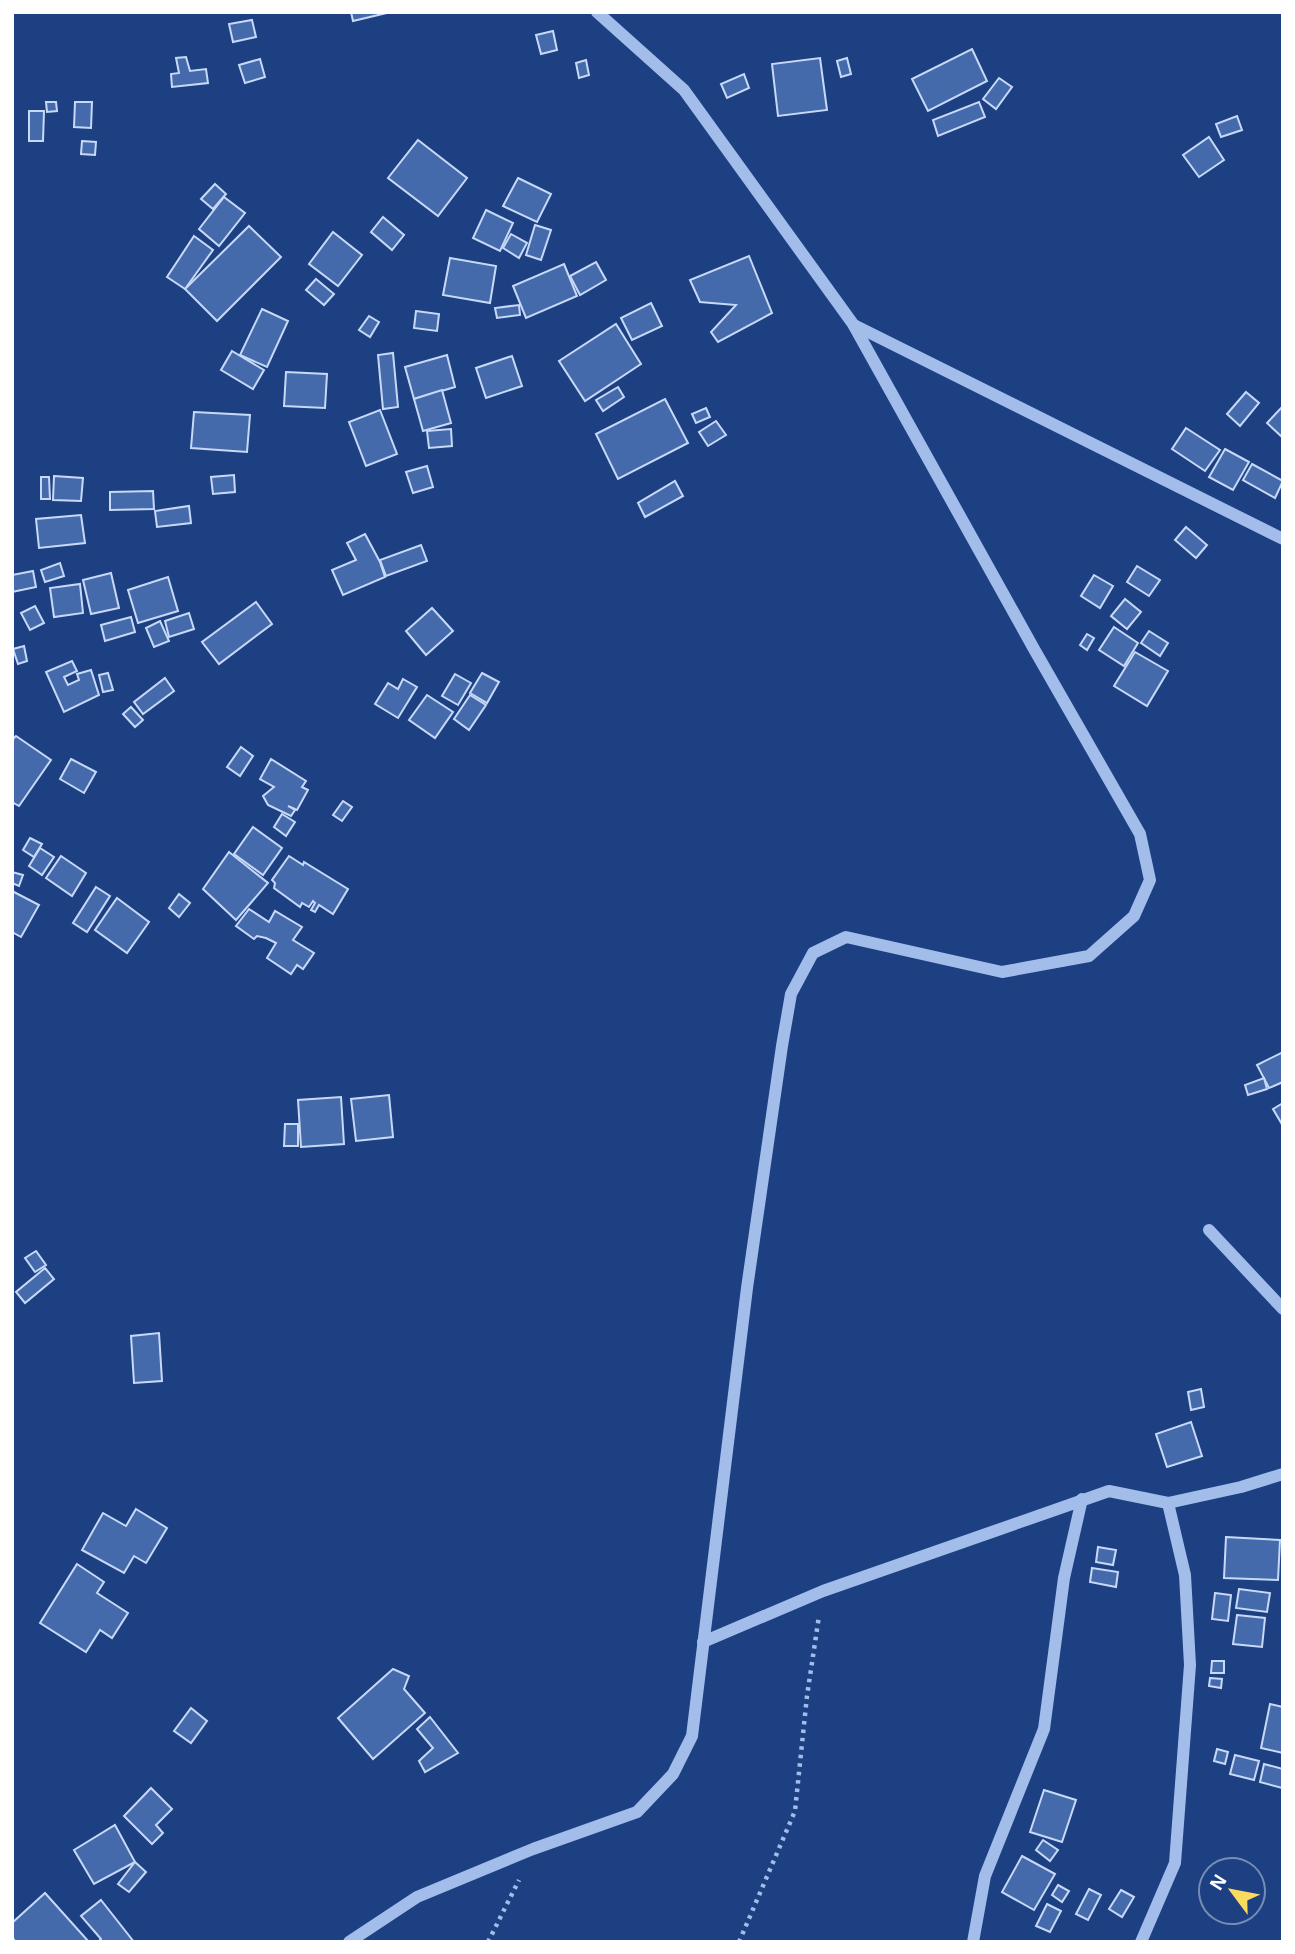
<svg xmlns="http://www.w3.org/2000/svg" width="1295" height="1954" font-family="Helvetica,sans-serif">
	<rect width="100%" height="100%" fill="#1d4083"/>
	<g fill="#456aac" stroke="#c7d9f7" stroke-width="2">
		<polygon points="351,12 391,12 353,21"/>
		<polygon points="252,20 256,37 233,42 229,24"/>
		<polygon points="553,31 557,50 541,54 536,35"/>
		<polygon points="972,49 987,81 928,111 912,79"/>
		<polygon points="186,57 190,71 206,69 208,83 172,87 171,74 179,73 176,58"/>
		<polygon points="820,58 827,110 778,116 772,64"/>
		<polygon points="847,58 851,74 841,77 837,61"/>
		<polygon points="260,59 265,77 245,83 239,65"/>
		<polygon points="586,60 589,75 579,78 576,63"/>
		<polygon points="744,74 749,88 727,98 721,84"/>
		<polygon points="999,78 1012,87 996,109 983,99"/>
		<polygon points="46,102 56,102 57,111 47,112"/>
		<polygon points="75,102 92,102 91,128 74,127"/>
		<polygon points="979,102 985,117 938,136 933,120"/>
		<polygon points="29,111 44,111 43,141 29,141"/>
		<polygon points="1237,116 1242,130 1221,137 1216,124"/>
		<polygon points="1209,137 1224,160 1199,177 1183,155"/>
		<polygon points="418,140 467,178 438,216 388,178"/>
		<polygon points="82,141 96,142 95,155 81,154"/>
		<polygon points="518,178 551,194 537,222 503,206"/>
		<polygon points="215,184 226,194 213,209 201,199"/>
		<polygon points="224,197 245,213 219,246 199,229"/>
		<polygon points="486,210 513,223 500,251 473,238"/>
		<polygon points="383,217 404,235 392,250 371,232"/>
		<polygon points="535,225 551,230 541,260 526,255"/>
		<polygon points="249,226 281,257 217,321 185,289"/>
		<polygon points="333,232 362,255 338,286 309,264"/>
		<polygon points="511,234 527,243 519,258 503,248"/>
		<polygon points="194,236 213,250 185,289 167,277"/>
		<polygon points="749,256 772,313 718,342 711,332 736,305 700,302 690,280"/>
		<polygon points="450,258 496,266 490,303 443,295"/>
		<polygon points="596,262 606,280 580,295 570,276"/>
		<polygon points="564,264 577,296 526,318 513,286"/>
		<polygon points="316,279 334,294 324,305 306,290"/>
		<polygon points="651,303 662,326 632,340 621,318"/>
		<polygon points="519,305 520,315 497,318 495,308"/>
		<polygon points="262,309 288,321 267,367 240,355"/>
		<polygon points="416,311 439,314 437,331 414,328"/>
		<polygon points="369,316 379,322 370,337 359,330"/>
		<polygon points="616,324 641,364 585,401 559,361"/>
		<polygon points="232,351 264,370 253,389 221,370"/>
		<polygon points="393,353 398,407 383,409 378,355"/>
		<polygon points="447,355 455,387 414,399 405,367"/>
		<polygon points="512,356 522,386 486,398 476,368"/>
		<polygon points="286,372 327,374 325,408 284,406"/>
		<polygon points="618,387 624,397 603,411 596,400"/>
		<polygon points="442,390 451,423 423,431 414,399"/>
		<polygon points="1246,392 1259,403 1240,426 1227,414"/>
		<polygon points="665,399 688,443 618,479 596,434"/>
		<polygon points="1283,406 1283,434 1281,436 1267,423"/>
		<polygon points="706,408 710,417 696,423 692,414"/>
		<polygon points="380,410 397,454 366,466 349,422"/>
		<polygon points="194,412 250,415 247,452 191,448"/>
		<polygon points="716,421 726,435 708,446 699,432"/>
		<polygon points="1186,428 1220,450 1205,471 1172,449"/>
		<polygon points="451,429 452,446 429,448 427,431"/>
		<polygon points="1225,449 1249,462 1233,490 1209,477"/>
		<polygon points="1252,464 1283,481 1275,498 1243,480"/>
		<polygon points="427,466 433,487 413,493 406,472"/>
		<polygon points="234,475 235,492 213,494 211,477"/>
		<polygon points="54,476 83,478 81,501 53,500"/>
		<polygon points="41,477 49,477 50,499 41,499"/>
		<polygon points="675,481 683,496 645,517 638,503"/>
		<polygon points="153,491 154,509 110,510 110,492"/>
		<polygon points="189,506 191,523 157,527 155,511"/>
		<polygon points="81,515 85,543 39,548 36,519"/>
		<polygon points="1186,527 1207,545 1196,558 1175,540"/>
		<polygon points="365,534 380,562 385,577 343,595 332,570 356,560 347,543"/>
		<polygon points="421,545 427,561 386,576 380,560"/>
		<polygon points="60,563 64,576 45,582 41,570"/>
		<polygon points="1137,566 1160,580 1149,596 1127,582"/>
		<polygon points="33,571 36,587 12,592 12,575"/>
		<polygon points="111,573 119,608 91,614 83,580"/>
		<polygon points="1094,575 1113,586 1100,608 1081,596"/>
		<polygon points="168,577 178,611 138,623 128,590"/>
		<polygon points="80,584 83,613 54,617 50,588"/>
		<polygon points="1125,599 1141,612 1127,629 1111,616"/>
		<polygon points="256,602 272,624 219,664 202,642"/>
		<polygon points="35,606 44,623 30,630 21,613"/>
		<polygon points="432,608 453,631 426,655 406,631"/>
		<polygon points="189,613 194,629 169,637 165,621"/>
		<polygon points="131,617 135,632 105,641 101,625"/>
		<polygon points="160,621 169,641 154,647 146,628"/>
		<polygon points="1114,627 1138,643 1124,666 1099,650"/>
		<polygon points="1149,631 1168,643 1160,656 1141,643"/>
		<polygon points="1087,634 1094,638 1087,650 1080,645"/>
		<polygon points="24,646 27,661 18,664 13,649"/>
		<polygon points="1135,652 1168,671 1147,706 1114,686"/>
		<polygon points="72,661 77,671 64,677 68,685 79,680 77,674 91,670 99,695 64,712 46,672"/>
		<polygon points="108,673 113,690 103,692 99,675"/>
		<polygon points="482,673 499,682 487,703 470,693"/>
		<polygon points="455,674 471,683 458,705 442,696"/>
		<polygon points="165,678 174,691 143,714 134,702"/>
		<polygon points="403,679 417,687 398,718 375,704 388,683 398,689"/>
		<polygon points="427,695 453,712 435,738 409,720"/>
		<polygon points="470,695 486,705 469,730 454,719"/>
		<polygon points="131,707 143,720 135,727 123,714"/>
		<polygon points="16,736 51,760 19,806 12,802 12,740"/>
		<polygon points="241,747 253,756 240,776 227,767"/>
		<polygon points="71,759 96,772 84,793 60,779"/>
		<polygon points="271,759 306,781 302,787 308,790 297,810 288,806 295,810 291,816 268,805 263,796 274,787 260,779"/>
		<polygon points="343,801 352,807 342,821 333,815"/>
		<polygon points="282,814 295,822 286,836 274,827"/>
		<polygon points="253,827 282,848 263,875 234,854"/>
		<polygon points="30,838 42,844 34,857 23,850"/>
		<polygon points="40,848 54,857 42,875 29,866"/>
		<polygon points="229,852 268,883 236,920 203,889"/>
		<polygon points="61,856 86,873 72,896 46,878"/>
		<polygon points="289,856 303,865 304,862 348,889 333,914 319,905 315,912 311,910 315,903 313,901 309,907 302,903 300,907 274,888 275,883 272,880"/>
		<polygon points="12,872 23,875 19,886 12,883"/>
		<polygon points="96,887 110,896 87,932 73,923"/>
		<polygon points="12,891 39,905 21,937 12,932"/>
		<polygon points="179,894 190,903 179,917 169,908"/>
		<polygon points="117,898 149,922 127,953 95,930"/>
		<polygon points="249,909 269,922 275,911 302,927 293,940 314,953 303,969 297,965 291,974 267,958 276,943 266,938 257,936 254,939 236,926"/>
		<polygon points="1283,1052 1283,1082 1269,1088 1257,1065"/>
		<polygon points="1264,1078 1267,1089 1248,1095 1245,1085"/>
		<polygon points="389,1095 393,1137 356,1141 351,1099"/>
		<polygon points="341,1097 344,1144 301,1147 298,1100"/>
		<polygon points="1283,1103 1283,1126 1273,1109"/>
		<polygon points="285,1124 298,1124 298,1146 284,1146"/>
		<polygon points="36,1251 46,1265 35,1272 25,1258"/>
		<polygon points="45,1268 54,1279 25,1303 16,1292"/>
		<polygon points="159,1333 162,1381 134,1383 131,1336"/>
		<polygon points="1201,1389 1204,1407 1191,1410 1188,1392"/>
		<polygon points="1191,1422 1202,1456 1167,1467 1156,1434"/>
		<polygon points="136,1509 167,1528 146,1563 134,1556 124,1573 82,1550 103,1513 126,1526"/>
		<polygon points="1226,1537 1280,1540 1278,1580 1224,1578"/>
		<polygon points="1098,1547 1116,1550 1113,1565 1096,1562"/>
		<polygon points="77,1564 104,1582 97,1593 128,1613 112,1638 100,1630 86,1652 40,1623"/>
		<polygon points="1092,1568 1118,1572 1116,1587 1090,1582"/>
		<polygon points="1239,1589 1270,1593 1267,1612 1236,1608"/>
		<polygon points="1215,1593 1231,1595 1228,1621 1212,1619"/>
		<polygon points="1237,1615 1265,1618 1262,1647 1233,1644"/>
		<polygon points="1212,1661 1224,1661 1224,1673 1211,1673"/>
		<polygon points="393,1669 409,1676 404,1689 425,1713 373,1759 338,1718"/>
		<polygon points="1210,1678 1222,1679 1221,1688 1209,1686"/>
		<polygon points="1270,1704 1283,1707 1283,1753 1261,1748"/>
		<polygon points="191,1708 207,1721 191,1743 174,1731"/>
		<polygon points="430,1717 458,1753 425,1772 419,1761 433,1748 417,1729"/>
		<polygon points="1217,1749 1228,1752 1225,1764 1214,1761"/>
		<polygon points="1235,1755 1259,1761 1254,1780 1230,1774"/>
		<polygon points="1264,1764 1283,1769 1282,1788 1260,1782"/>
		<polygon points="151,1788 172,1809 156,1825 163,1833 152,1844 124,1816"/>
		<polygon points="1044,1790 1076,1800 1062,1842 1030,1832"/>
		<polygon points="115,1825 135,1862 94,1884 74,1850"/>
		<polygon points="1043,1840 1058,1850 1050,1861 1036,1850"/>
		<polygon points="1022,1856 1055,1874 1034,1910 1002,1892"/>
		<polygon points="135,1862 146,1872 129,1892 118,1884"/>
		<polygon points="1058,1885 1069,1891 1062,1902 1052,1895"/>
		<polygon points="1089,1889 1101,1895 1088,1920 1076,1914"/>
		<polygon points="1121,1890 1134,1897 1122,1917 1109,1909"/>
		<polygon points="45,1893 89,1942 16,1942 12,1937 12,1923"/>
		<polygon points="101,1900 134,1942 98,1942 101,1939 81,1916"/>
		<polygon points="1047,1904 1061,1911 1050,1932 1036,1926"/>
	</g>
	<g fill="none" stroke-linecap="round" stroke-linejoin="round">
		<g stroke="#a2bdea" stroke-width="4.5" stroke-dasharray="3.5 5" stroke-linecap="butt">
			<polyline points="488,1942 519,1880"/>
			<polyline points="739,1942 795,1811 807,1696 819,1616"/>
		</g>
		<g stroke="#a2bdea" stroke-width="12">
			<polyline points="854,325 1283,539"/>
			<polyline points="1209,1230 1283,1309"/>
			<polyline points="703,1642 823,1591 1109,1491 1168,1503 1241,1487 1283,1474"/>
			<polyline points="349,1942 417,1897 533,1849 637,1812 673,1774 692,1736 747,1288 782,1046 791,994 813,953 846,937 1002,972 1089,956 1134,916 1150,880 1140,834 1034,649 853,324 684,90 597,12"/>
			<polyline points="973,1942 985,1876 1044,1729 1064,1578 1082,1499"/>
			<polyline points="1141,1942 1175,1863 1190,1665 1185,1575 1168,1503"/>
		</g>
	</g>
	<rect width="1295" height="1954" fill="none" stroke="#ffffff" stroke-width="28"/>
	<g transform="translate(1232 1891) rotate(302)"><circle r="33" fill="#1d4083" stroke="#778cb5" stroke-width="2"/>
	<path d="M0-5L12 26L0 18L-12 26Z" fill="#fadb60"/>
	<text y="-10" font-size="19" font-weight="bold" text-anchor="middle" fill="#ffffff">N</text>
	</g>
</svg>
